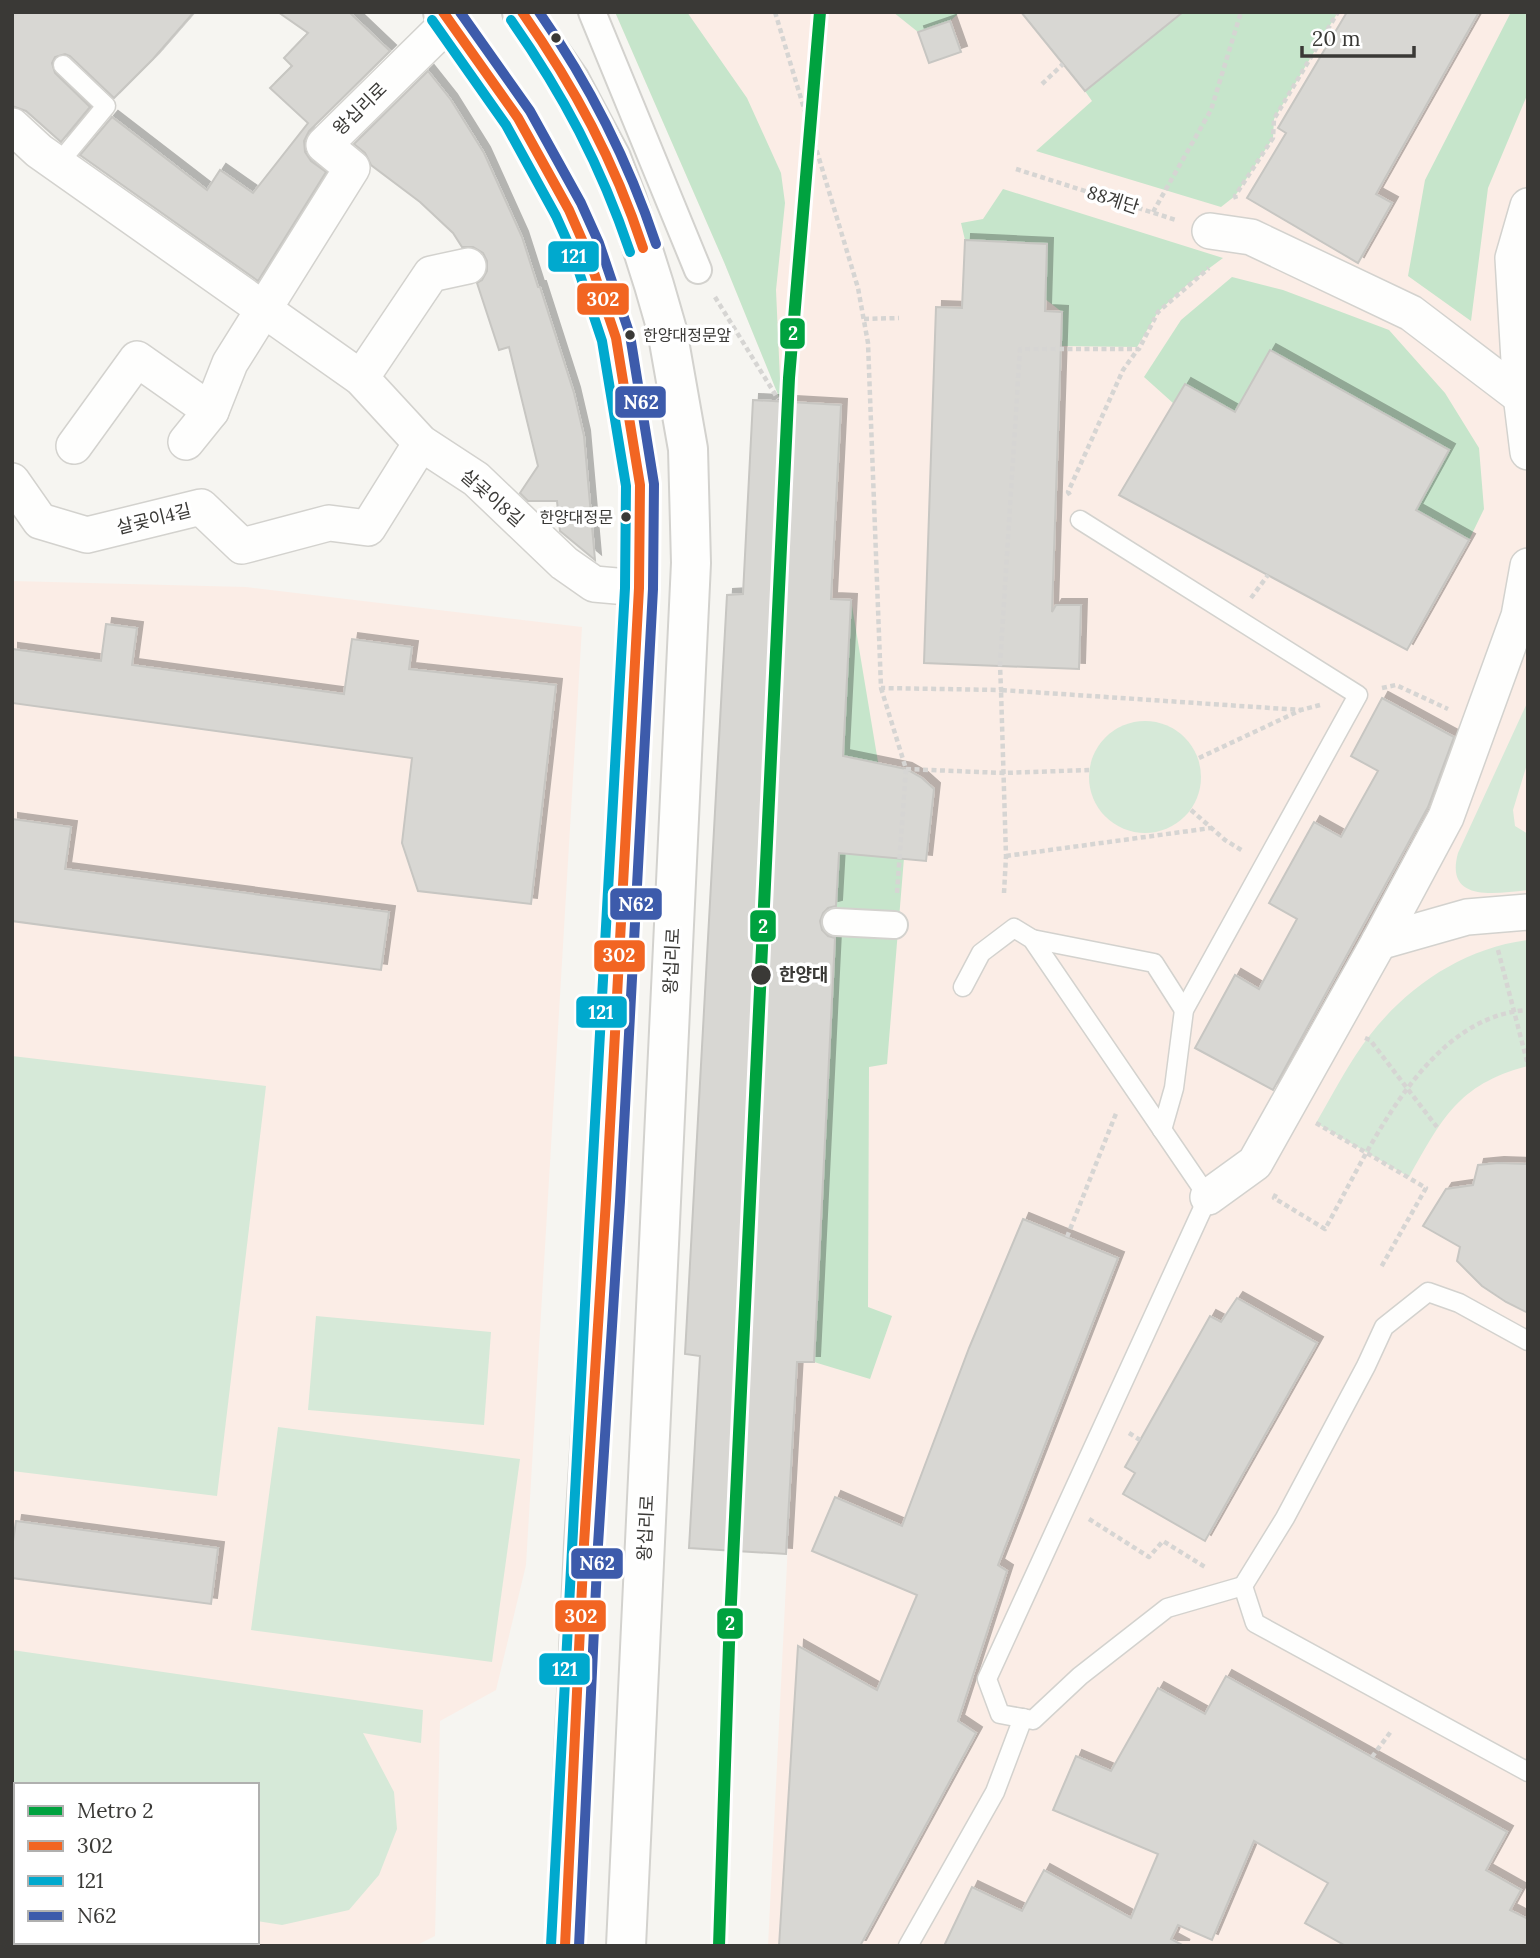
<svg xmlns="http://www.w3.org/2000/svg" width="1540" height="1958" font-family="Lora,'Noto Sans KR',serif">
	<defs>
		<filter id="shadow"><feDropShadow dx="6" dy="-6" stdDeviation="0" flood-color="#0004"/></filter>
	</defs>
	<rect width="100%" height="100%" fill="#f6f5f1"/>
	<g fill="#fbede6" fill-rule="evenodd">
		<polygon points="615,12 1528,12 1528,1946 768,1946 797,1362 814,1361 851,601 831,599 781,402 724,262"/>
		<path d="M12,581L246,587L582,627L526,1565L496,1690L440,1721L435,1936L415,1946H12ZM16,1785H257V1942H16Z"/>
	</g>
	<g fill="#d6e9d8">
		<path d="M1528,701V761L1513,810L1515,826L1528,834V890C1498,893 1444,904 1458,853Z"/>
		<circle cx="1145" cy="777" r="56"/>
		<path d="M1528,940V1066C1458,1084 1442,1119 1409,1177L1316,1123C1333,1094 1349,1062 1370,1035C1408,986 1464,948 1528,940Z"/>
		<polygon points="12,1056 266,1086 217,1496 12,1471"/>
		<polygon points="316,1316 491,1332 484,1425 308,1410"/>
		<polygon points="278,1427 520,1459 492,1662 251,1630"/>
		<polygon points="12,1650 423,1710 421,1743 363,1733 394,1792 397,1829 379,1875 349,1910 282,1925 257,1921 257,1785 16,1785 16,1884 12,1883"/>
	</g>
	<g fill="#c6e5cb">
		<polygon points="615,12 687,12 747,98 781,173 785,203 776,290 781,402 724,262"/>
		<polygon points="893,12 960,12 950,21 918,32"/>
		<polygon points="1183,12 1338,12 1274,119 1273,138 1235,196 1221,207 1036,151 1092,101 1085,91"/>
		<polygon points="1511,12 1528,12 1528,93 1488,188 1471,321 1408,276 1425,180"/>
		<polygon points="1003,189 1223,258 1188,284 1158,312 1137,347 1061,346 1062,312 1045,299 1047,244 965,240 961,223 983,219"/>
		<polygon points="1232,277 1283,290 1389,330 1445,393 1479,448 1484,509 1469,540 1416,510 1449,450 1270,351 1235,412 1185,384 1173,403 1144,377 1181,320"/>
		<polygon points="851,600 878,762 870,855 904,858 887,1064 869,1067 868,1307 892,1316 870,1379 814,1362"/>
	</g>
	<g fill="#d8d7d3" stroke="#c7c6c2" stroke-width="2" filter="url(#shadow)">
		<polygon points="12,12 194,12 153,59 114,98 70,56 65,54 55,57 52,63 55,73 90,107 61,142 26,111 12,106"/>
		<polygon points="278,12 349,12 390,51 309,131 304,141 305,152 311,161 326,172 258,281 80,155 112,117 207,190 220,170 253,193 308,123 270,88 292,66 284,58 308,33"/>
		<polygon points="1021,12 1183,12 1085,91"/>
		<polygon points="1347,12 1479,12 1376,194 1392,203 1358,263 1247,198 1286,133 1278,128"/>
		<polygon points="950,21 961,52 929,63 918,32"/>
		<polygon points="428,71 451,100 484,153 522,237 538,287 540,287 574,393 584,436 595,560 560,531 557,501 528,501 520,493 538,466 509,347 499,350 477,283 482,280 487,271 487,261 483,253 473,247 462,247 453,233 420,202 371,165 365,153 354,144"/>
		<polygon points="965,240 1047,244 1045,311 1062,312 1052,612 1056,605 1081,605 1079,669 924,663 936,307 962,308"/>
		<polygon points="1270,350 1449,450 1416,510 1469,540 1407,650 1119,495 1185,384 1235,412"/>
		<polygon points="753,400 841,405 831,599 851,600 843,756 906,769 922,778 934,789 926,861 839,853 836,906 828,908 823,913 820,921 822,930 828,936 835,938 814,1362 797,1362 786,1554 689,1548 700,1356 685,1354 727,595 743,594"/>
		<polygon points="106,624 137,628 132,665 344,694 352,639 412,647 409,669 556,685 531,904 418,891 402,843 412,758 12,703 12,649 101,661"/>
		<polygon points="1382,698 1454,737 1428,807 1273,1090 1195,1048 1235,975 1259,989 1297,919 1269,903 1314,822 1341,837 1378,771 1351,756"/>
		<polygon points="12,819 71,827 65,869 389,912 381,970 12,921"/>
		<polygon points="1498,1163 1528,1164 1528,1313 1506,1302 1482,1286 1457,1261 1460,1247 1423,1226 1446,1189 1473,1185 1478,1165"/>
		<polygon points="1023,1219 1118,1258 998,1565 1007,1571 958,1721 976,1733 860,1946 779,1946 798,1646 877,1690 917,1595 812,1551 835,1497 902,1526 969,1348"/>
		<polygon points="1237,1298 1317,1343 1205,1541 1123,1494 1135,1473 1125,1467 1210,1316 1221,1322"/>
		<polygon points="16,1521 218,1548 211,1604 12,1578 12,1548"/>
		<polygon points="1226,1676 1507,1832 1486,1870 1521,1890 1510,1910 1528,1919 1528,1946 1346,1946 1305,1923 1328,1883 1254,1841 1212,1940 1178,1925 1171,1939 1184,1946 944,1946 972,1887 1022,1911 1044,1870 1131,1918 1158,1854 1053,1810 1076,1756 1111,1771 1158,1688 1205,1714"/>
	</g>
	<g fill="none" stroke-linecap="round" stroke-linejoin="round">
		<g stroke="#d3d2ce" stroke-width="21">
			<g id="service">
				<polyline points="58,164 106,106 63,65"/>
				<polyline points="1080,520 1358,695 1184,1010 1174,1088 1162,1130"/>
				<polyline points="1032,939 1154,963 1184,1010"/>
				<polyline points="963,987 981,953 1014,928 1032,939 1208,1197 987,1679 1000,1714 1033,1720 1080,1676 1167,1608 1243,1586"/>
				<polyline points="1528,1341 1459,1303 1428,1292 1384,1327 1366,1366 1285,1518 1243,1586 1255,1623 1528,1772"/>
				<polyline points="908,1946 995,1792 1023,1718"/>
			</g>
		</g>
		<g stroke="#d3d2ce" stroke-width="30">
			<g id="pedestrian">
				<polyline points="592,12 698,270"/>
				<polyline points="836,922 894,925"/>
			</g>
		</g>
		<g stroke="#d3d2ce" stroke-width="38">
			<g id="minor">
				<polyline points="12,126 39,151 361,378 421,443 476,479 564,563 594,584 639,588"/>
				<polyline points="1528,206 1513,258 1521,395 1528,452"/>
				<polyline points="1210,231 1251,237 1411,313 1528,402"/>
				<polyline points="361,378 431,274 468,266"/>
				<polyline points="186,442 211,411 230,363 352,168 324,145 450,21"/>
				<polyline points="74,446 137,359 211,411"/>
				<polyline points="12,481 40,521 87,535 201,507 242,546 329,523 368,528 421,443"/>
				<polyline points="1379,942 1467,917 1528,912"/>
				<polyline points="1208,1197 1255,1163 1379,942 1446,817 1519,616 1528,566"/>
			</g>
		</g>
		<g stroke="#d3d2ce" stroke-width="42">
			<g id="primary">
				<polyline points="443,12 518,118 569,210 586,249 616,338 640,485 639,588 606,1200 584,1544 565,1946"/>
				<polyline points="522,12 570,81 611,158 627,200 654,285 667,330 688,449 691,563 626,1946"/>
			</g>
		</g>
		<g stroke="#d6d5d3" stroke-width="4.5" stroke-dasharray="5 3.5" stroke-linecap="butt">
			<polyline points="775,12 858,288 868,343 881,688 1001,690 1000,665 1020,349 1139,349 1158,312 1209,268"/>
			<polyline points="1042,84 1063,64"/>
			<polyline points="1016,169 1176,220"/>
			<polyline points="1236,199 1235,196 1273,138 1274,119 1338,12"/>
			<polyline points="1153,212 1211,110 1241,12"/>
			<polyline points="715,297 778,399"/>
			<polyline points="864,319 899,318"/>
			<polyline points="1070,495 1068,492 1123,370 1138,349"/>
			<polyline points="1251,598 1268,575"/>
			<polyline points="881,688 906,769 897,893"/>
			<polyline points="1382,688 1396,685 1448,709"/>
			<polyline points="1199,758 1301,710 1320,705"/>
			<polyline points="906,769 1003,773 1089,770"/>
			<polyline points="1191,810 1225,840 1243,851"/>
			<polyline points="1006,856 1211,828"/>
			<polyline points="1004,893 1006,856 1001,690 1301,710"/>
			<polyline points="1498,950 1528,1065"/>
			<polyline points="1365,1038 1370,1040 1437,1127"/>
			<polyline points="1316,1123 1426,1188 1380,1269"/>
			<path d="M1276,1194L1274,1198L1325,1229C1369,1151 1425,1016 1528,1010"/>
			<polyline points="1067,1237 1117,1111"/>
			<polyline points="1129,1433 1140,1440"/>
			<polyline points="1089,1519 1149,1557 1163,1541 1205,1567"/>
			<polyline points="1372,1757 1392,1730"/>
		</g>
		<use href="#service" stroke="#fefefd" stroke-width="18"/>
		<use href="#pedestrian" stroke="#fefefd" stroke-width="26"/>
		<use href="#minor" stroke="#fefefd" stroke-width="35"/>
		<use href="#primary" stroke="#fefefd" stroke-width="38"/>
		<g stroke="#fff" stroke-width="16">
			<g id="bus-1">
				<polyline points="443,12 518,118 569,210 586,249 616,338 640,485 639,588 606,1200 584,1544 565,1946"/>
				<path d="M522,12C575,88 614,160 643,248"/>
			</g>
		</g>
		<g stroke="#fff" stroke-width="16">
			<g id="bus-2">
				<path d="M432,20L506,125L556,216L573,254L602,341L626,486L625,588C601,1040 572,1493 551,1945"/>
				<path d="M511,20C563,94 601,166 630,252"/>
			</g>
		</g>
		<g stroke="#fff" stroke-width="16">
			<g id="bus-3">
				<polyline points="460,12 530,111 581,203 599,243 630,335 654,484 653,589 620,1201 598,1545 579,1946"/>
				<path d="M539,12C590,85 628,160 656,244"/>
			</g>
		</g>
		<use href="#bus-1" stroke="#f26522" stroke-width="10"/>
		<use href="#bus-2" stroke="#00a9ce" stroke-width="10"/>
		<use href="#bus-3" stroke="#3d5bab" stroke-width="10"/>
		<g stroke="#fff" stroke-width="18">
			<polyline id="metro-1" points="719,1946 729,1644 789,378 820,12"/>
		</g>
		<use href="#metro-1" stroke="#00a23f" stroke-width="12"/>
	</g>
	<g fill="#3a3936" stroke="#fff" stroke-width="2.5">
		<circle cx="556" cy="38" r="6"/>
		<circle cx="630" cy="335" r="6"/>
		<circle cx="626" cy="517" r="6"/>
		<circle cx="761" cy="975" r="11"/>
	</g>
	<g text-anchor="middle" stroke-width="7" stroke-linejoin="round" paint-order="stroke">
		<g font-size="16" fill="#3a3936" stroke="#fff" text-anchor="start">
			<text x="643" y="341">한양대정문앞</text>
			<text x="613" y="523" text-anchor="end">한양대정문</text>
		</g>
		<g font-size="18" fill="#3a3936" stroke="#fff">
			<text transform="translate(360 109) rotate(-44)" y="6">왕십리로</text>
			<text transform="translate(1113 200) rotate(18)" y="6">88계단</text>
			<text transform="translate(492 498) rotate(41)" y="6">살곶이8길</text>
			<text transform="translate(154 519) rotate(-14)" y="6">살곶이4길</text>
			<text transform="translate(672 961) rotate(-87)" y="6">왕십리로</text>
			<text transform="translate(646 1528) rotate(-87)" y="6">왕십리로</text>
		</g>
		<g font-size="18" font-weight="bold" fill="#3a3936" stroke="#fff" text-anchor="start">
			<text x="779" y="981">한양대</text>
		</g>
	</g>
	<g stroke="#fff" stroke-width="2.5">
		<rect x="547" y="240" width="53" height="33" rx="7" fill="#00a9ce"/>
		<rect x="576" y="282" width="54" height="34" rx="7" fill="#f26522"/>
		<rect x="779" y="317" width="27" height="33" rx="7" fill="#00a23f"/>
		<rect x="614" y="385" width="53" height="34" rx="7" fill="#3d5bab"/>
		<rect x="609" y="887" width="54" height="34" rx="7" fill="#3d5bab"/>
		<rect x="749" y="909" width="28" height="34" rx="7" fill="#00a23f"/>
		<rect x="593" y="939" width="53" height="34" rx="7" fill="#f26522"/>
		<rect x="575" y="995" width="53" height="34" rx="7" fill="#00a9ce"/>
		<rect x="570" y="1547" width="54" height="33" rx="7" fill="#3d5bab"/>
		<rect x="554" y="1599" width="53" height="34" rx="7" fill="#f26522"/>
		<rect x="716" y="1607" width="28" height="33" rx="7" fill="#00a23f"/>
		<rect x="538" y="1652" width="53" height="34" rx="7" fill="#00a9ce"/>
	</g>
	<g font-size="19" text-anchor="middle" font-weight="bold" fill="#fff">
		<text x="574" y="263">121</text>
		<text x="603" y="306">302</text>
		<text x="793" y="340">2</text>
		<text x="641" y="409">N62</text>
		<text x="636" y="911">N62</text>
		<text x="763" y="933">2</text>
		<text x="619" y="962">302</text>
		<text x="601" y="1019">121</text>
		<text x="597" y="1570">N62</text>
		<text x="581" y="1623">302</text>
		<text x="730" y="1630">2</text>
		<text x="565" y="1676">121</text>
	</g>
	<rect width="1540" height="1958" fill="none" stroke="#3a3936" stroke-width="28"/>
	<rect x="14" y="1783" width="245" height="161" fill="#ffffff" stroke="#b0b0af" stroke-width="2"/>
	<rect x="28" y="1806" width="35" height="10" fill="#00a23f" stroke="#b0b0af" stroke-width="2"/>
	<text x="77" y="1818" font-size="21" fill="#3a3936">Metro 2</text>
	<rect x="28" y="1841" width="35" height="10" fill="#f26522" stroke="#b0b0af" stroke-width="2"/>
	<text x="77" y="1853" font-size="21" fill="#3a3936">302</text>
	<rect x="28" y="1876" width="35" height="10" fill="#00a9ce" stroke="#b0b0af" stroke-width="2"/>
	<text x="77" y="1888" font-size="21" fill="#3a3936">121</text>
	<rect x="28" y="1911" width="35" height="10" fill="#3d5bab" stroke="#b0b0af" stroke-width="2"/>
	<text x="77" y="1923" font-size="21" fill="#3a3936">N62</text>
	<path d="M1302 46v10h112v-10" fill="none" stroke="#3a3936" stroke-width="3.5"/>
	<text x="1312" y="46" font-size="21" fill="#3a3936" stroke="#ffffff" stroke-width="5" paint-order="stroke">20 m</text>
</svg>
